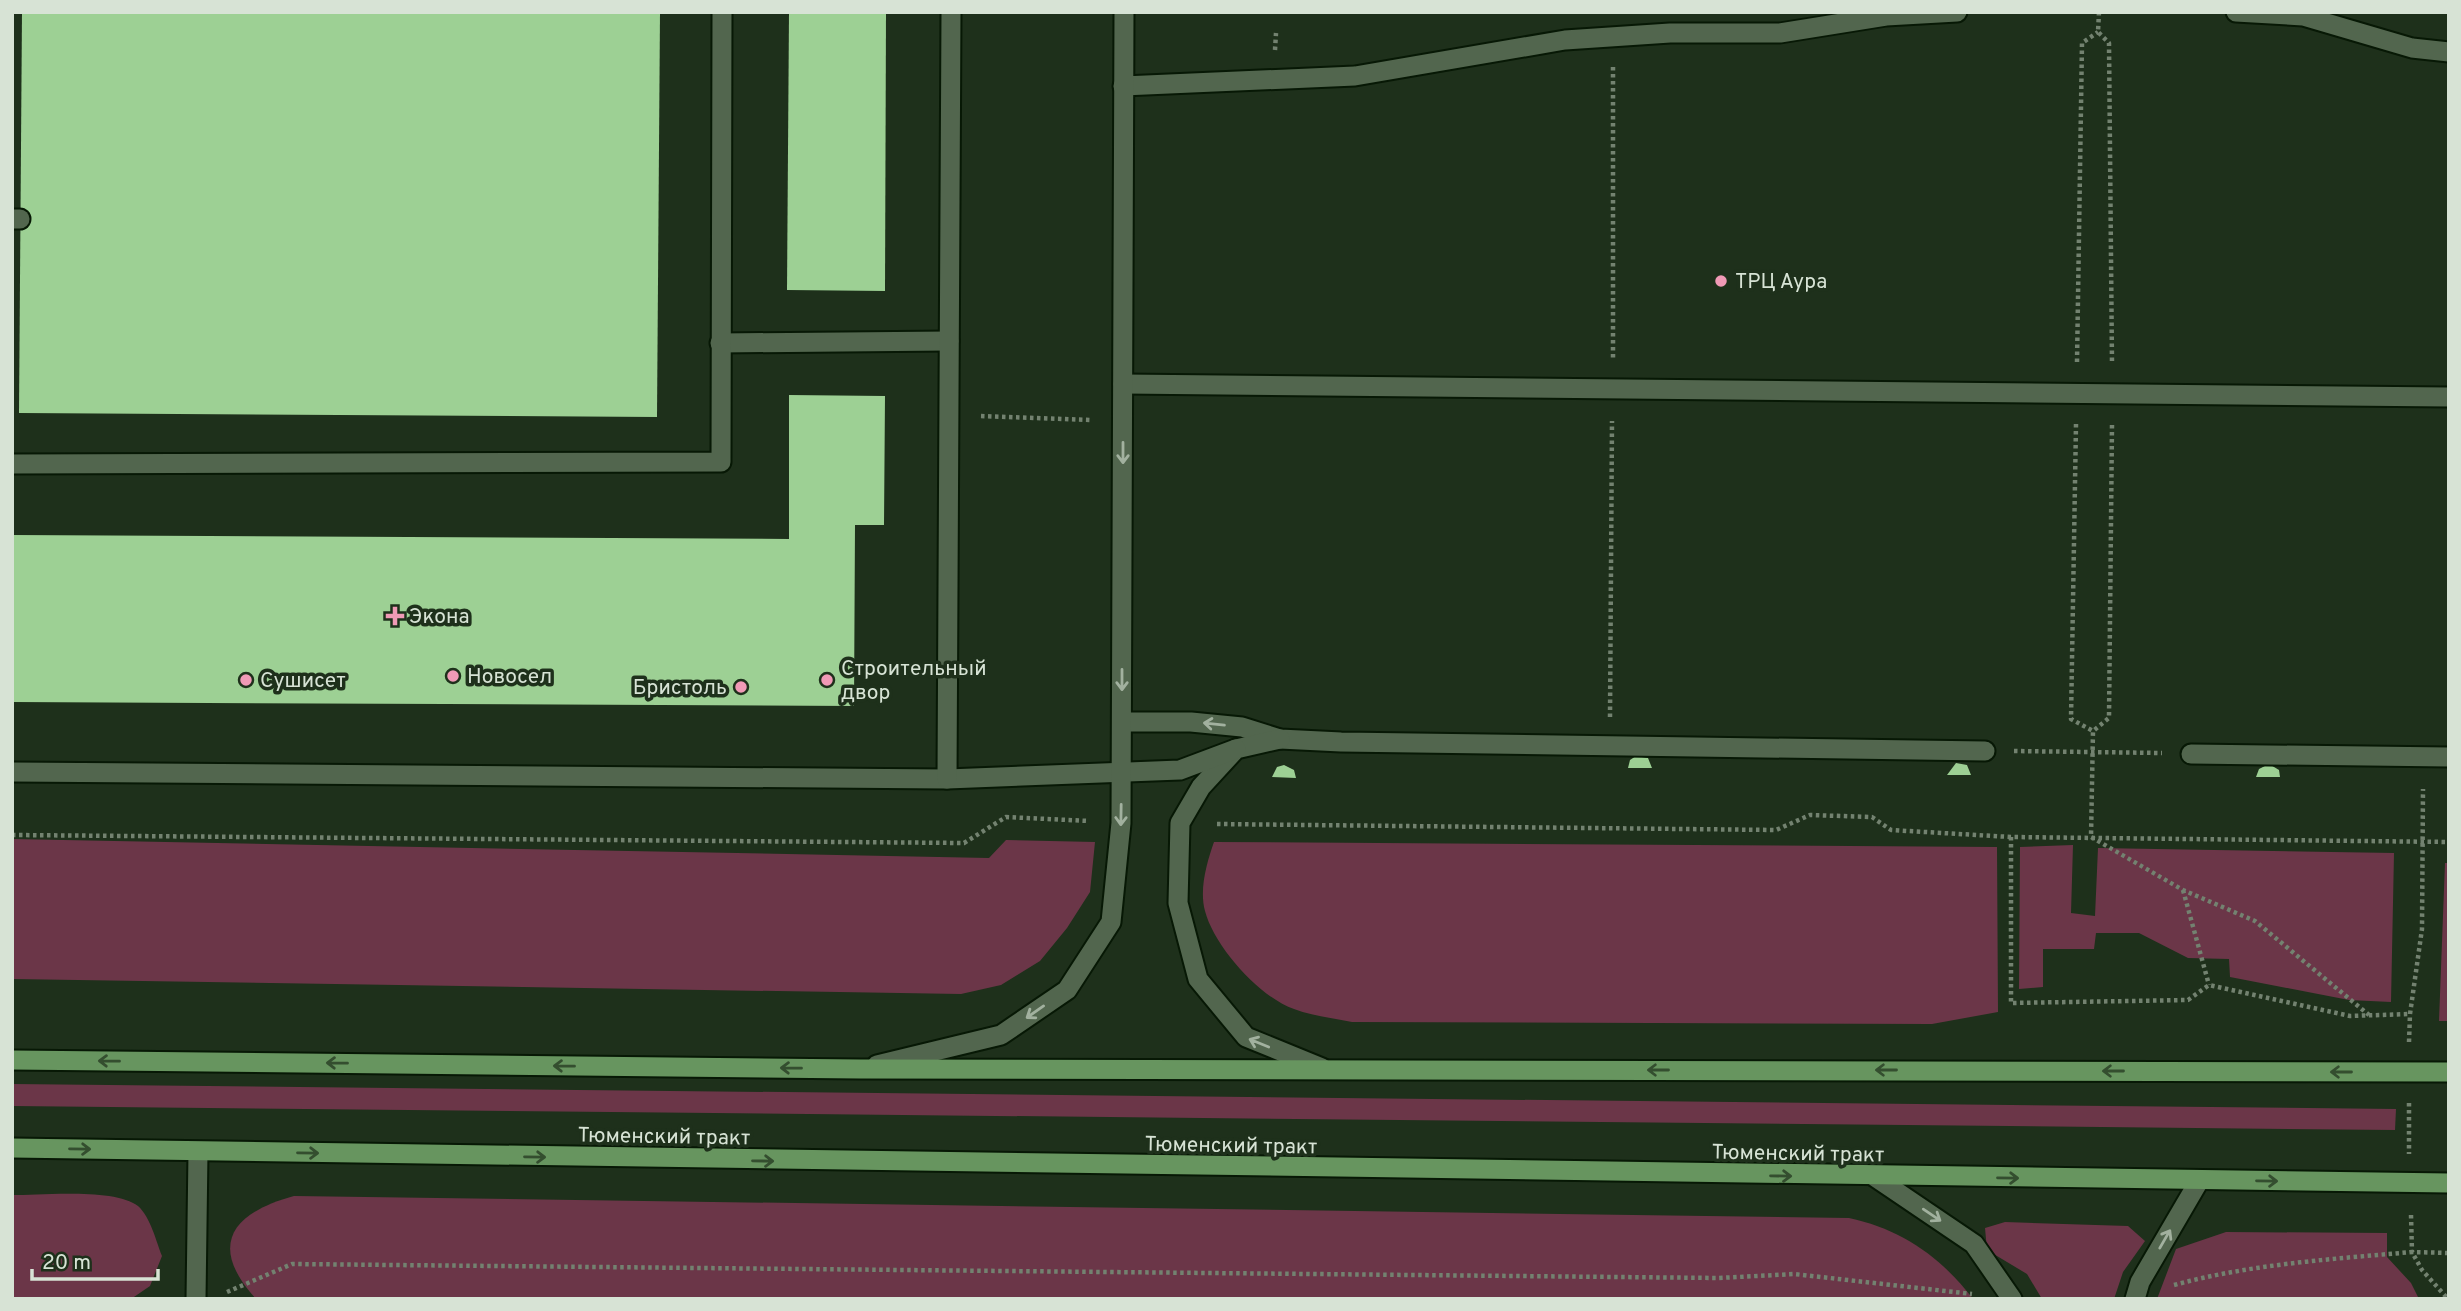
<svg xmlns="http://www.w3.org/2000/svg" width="2461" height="1311" font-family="Overpass,sans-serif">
	<rect width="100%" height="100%" fill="#1e301b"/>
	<g fill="#6b3648">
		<polygon points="12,839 989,858 1006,840 1095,842 1090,892 1067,928 1040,961 1001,985 961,994 12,979"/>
		<path d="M1214,842L1997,847L1998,1012L1932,1024L1352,1022C1333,1018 1312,1016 1294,1009C1259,997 1214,946 1205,911C1199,889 1207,862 1214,842Z"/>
		<polygon points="2073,845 2071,913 2095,916 2098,848 2394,853 2391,1002 2349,1000 2230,977 2229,959 2188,958 2139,933 2096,933 2094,949 2043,949 2043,987 2019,989 2020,847"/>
		<polygon points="2445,863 2449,863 2449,1021 2439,1021"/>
		<polygon points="12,1084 2396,1109 2395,1130 12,1106"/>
		<path d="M12,1195C41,1195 116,1188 138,1206C151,1218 156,1241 162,1256L150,1286L131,1299H12Z"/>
		<path d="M294,1196L1849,1218C1901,1229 1941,1257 1973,1299H256C207,1245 232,1213 294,1196Z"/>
		<polygon points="2005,1222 2128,1226 2145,1241 2123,1272 2114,1299 2042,1299 2027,1274 1987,1250 1985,1228"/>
		<polygon points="2226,1232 2387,1233 2387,1257 2411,1283 2419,1299 2157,1299 2176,1249"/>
	</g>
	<g fill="#9dd094">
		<polygon points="22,12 660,12 657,417 19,413"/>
		<polygon points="789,12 886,12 885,291 787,290"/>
		<polygon points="789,395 885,396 884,525 855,525 854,706 12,702 12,535 789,539"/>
		<polygon points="1636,756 1648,758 1652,768 1628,768 1630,760"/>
		<polygon points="1956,763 1967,765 1971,775 1947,775"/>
		<polygon points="2269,764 2279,770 2280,777 2256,777 2259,769"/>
		<polygon points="1284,765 1294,770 1296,778 1272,777 1277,767"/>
	</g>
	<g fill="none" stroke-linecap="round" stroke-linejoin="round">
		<g stroke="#071805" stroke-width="23">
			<g id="service">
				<polyline points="2236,12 2303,16 2412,48 2449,52"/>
				<polyline points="1123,86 1355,76 1565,40 1670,33 1780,33 1886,16 1957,12"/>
				<polyline points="12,219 20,219"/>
				<polyline points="720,343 949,341"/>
				<polyline points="1123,384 2449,397"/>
				<polyline points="12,464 721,462 722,12"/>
				<polyline points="1122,722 1191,722 1242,727 1280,739 1341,742 1985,751"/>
				<polyline points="1280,739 1236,749 1201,787 1180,823 1178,903 1198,979 1246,1037 1322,1068"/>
				<polyline points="2191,754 2449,757"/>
				<polyline points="12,772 947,779 1180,770 1236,749"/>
				<polyline points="947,779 951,12"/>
				<polyline points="877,1065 1001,1035 1067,990 1111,922 1121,823 1124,12"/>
				<polyline points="1875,1177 1974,1244 2012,1299"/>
				<polyline points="196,1299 198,1152"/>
				<polyline points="2135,1299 2140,1282 2199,1181"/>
			</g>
		</g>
		<g stroke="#071805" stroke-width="23">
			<g id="primary">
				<polyline points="12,1060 860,1069 2449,1072"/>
				<polyline points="12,1148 2449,1183"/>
			</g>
		</g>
		<g stroke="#738270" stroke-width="4.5" stroke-dasharray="3.5 3.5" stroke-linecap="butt">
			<polyline points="2099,12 2098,32 2109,43 2112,364"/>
			<polyline points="1275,50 1276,33"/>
			<polyline points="1613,67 1613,360"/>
			<polyline points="2077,362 2082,43 2098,32"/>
			<polyline points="981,416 1091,420"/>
			<polyline points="2076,424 2071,719 2093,731"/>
			<polyline points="2112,425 2109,718 2093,731 2091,837 2183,890 2255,921 2369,1015"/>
			<polyline points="1610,717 1612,421"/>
			<polyline points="2014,751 2162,753"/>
			<polyline points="1217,824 1776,830 1810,815 1872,817 1891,830 2011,837 2449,842"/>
			<polyline points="12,835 964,843 1006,817 1089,821"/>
			<polyline points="2011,837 2011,1003 2188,1000 2209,985 2350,1016 2410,1014"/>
			<polyline points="2183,890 2209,985"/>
			<polyline points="2409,1042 2410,1014 2422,929 2423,789"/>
			<polyline points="2409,1103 2409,1154"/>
			<polyline points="2411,1215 2412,1252 2449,1253"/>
			<path d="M2174,1285C2251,1264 2333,1259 2412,1252L2422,1270L2448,1299"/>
			<polyline points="227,1292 292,1264 1719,1278 1794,1274 1972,1294"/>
		</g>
		<use href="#service" stroke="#52664e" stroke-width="19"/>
		<use href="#primary" stroke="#67955f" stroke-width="19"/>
	</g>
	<defs><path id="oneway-shaft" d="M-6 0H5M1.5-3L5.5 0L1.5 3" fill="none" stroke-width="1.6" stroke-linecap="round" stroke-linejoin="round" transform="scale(1.75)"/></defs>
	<g stroke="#a2b19f">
		<use href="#oneway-shaft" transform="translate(1123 453) rotate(90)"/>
		<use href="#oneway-shaft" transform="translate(1122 680) rotate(90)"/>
		<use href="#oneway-shaft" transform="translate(1214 724) rotate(-174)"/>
		<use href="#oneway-shaft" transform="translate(1121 815) rotate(91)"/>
		<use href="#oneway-shaft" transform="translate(1035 1012) rotate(145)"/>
		<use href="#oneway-shaft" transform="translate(1259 1043) rotate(-158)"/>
		<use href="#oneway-shaft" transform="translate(1932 1215) rotate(34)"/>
		<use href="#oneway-shaft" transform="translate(2165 1239) rotate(-60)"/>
	</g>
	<g stroke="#344e2f">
		<use href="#oneway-shaft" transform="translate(109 1061) rotate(-179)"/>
		<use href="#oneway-shaft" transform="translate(337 1063) rotate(-179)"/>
		<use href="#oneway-shaft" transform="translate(564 1066) rotate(-179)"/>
		<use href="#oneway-shaft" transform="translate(791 1068) rotate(-179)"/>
		<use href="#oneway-shaft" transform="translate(1658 1070) rotate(-180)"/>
		<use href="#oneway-shaft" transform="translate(1886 1070) rotate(-180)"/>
		<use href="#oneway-shaft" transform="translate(2113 1071) rotate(-180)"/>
		<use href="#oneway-shaft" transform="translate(2341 1072) rotate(-180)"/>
		<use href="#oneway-shaft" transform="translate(80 1149) rotate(1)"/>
		<use href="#oneway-shaft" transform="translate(308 1153) rotate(1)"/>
		<use href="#oneway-shaft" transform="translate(535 1157) rotate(1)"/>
		<use href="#oneway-shaft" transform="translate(763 1161) rotate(1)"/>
		<use href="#oneway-shaft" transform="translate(1781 1176) rotate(1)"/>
		<use href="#oneway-shaft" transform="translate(2008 1178) rotate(1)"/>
		<use href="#oneway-shaft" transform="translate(2267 1181) rotate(1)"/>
	</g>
	<g fill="#f09ab6" stroke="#1e301b" stroke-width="2.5">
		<circle cx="1721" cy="281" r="7"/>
		<path d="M391.5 605.5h7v7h7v7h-7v7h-7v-7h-7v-7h7z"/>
		<circle cx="453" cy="676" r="7"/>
		<circle cx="246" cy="680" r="7"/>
		<circle cx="827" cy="680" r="7"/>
		<circle cx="741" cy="687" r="7"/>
	</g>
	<g text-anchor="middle" stroke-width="7" stroke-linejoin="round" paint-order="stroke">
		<g font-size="21" fill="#d7e3d5" stroke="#1e301b" text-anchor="start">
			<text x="1735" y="288">ТРЦ Аура</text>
			<text x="409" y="623">Экона</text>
			<text x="841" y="675">Строительный<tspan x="841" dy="24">двор</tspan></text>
			<text x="467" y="683">Новосел</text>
			<text x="260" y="687">Сушисет</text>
			<text x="727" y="694" text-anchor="end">Бристоль</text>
		</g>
		<g font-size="21" fill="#d7e3d5" stroke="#1e301b">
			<text transform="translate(664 1136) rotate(1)" y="7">Тюменский тракт</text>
			<text transform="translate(1231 1145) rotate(1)" y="7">Тюменский тракт</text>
			<text transform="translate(1798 1153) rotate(1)" y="7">Тюменский тракт</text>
		</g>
	</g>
	<rect width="2461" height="1311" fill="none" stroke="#d7e3d5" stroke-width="28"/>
	<path d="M32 1269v10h126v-10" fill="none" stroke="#d7e3d5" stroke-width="3.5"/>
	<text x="42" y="1269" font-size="21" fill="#d7e3d5" stroke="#1e301b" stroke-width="5" paint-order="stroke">20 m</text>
</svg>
